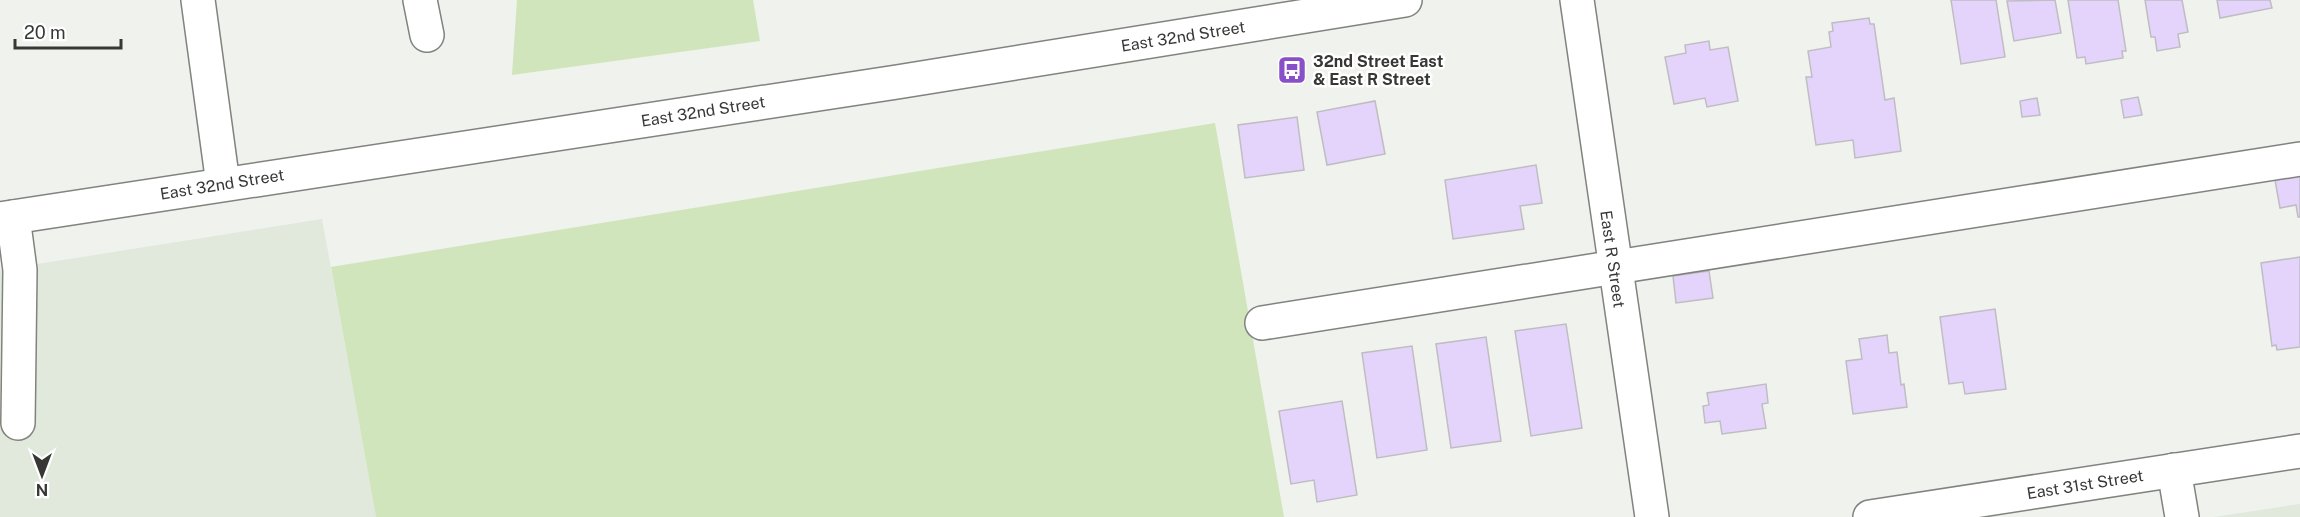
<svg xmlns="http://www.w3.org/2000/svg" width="2300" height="517" font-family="'Public Sans',sans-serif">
	<rect width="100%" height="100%" fill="#eff2ed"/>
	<g fill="#e1e8dc">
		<polygon points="322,219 376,517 0,517 0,270"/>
		<polygon points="2300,504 2300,517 2214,517"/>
	</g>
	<g fill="#d0e5bb">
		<polygon points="517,0 753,0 760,41 512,75"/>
		<polygon points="1215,123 1284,517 376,517 331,267"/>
	</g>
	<g fill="#e4d4fb" stroke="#bfbdc2" stroke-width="1.5">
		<polygon points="1951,0 1996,0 2005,57 1961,64"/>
		<polygon points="2055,0 2061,33 2014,41 2007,1"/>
		<polygon points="2068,0 2118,0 2126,51 2122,51 2123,58 2086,64 2085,57 2077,58"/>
		<polygon points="2145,0 2182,0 2188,32 2178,34 2180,47 2157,51 2155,37 2151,37"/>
		<polygon points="2217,0 2270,0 2272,8 2220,18"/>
		<polygon points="1869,18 1870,24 1874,24 1885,100 1894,98 1901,151 1855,158 1853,140 1816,145 1806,77 1812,77 1808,51 1831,47 1829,32 1833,31 1832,23"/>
		<polygon points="1709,41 1710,50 1728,47 1738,101 1707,107 1705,98 1674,104 1665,57 1686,53 1685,45"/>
		<polygon points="2138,97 2142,115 2124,118 2121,100"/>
		<polygon points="2037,98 2040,115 2022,117 2020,101"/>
		<polygon points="1375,101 1385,154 1327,165 1317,112"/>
		<polygon points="1297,117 1304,170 1245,178 1238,125"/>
		<polygon points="1536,165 1542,203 1520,206 1524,229 1453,239 1445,180"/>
		<polygon points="2300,176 2300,217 2298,217 2296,205 2280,208 2275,180"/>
		<polygon points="2300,257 2300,347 2277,350 2276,345 2272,346 2261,263"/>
		<polygon points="1709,271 1713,298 1676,303 1673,276"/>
		<polygon points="1995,309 2006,389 1965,394 1963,382 1949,384 1940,317"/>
		<polygon points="1566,324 1582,428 1531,436 1515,331"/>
		<polygon points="1887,335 1889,353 1897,352 1901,385 1904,384 1907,407 1853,414 1846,361 1862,359 1859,339"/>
		<polygon points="1486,337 1501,441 1451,448 1436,344"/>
		<polygon points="1412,346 1427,450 1377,458 1362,353"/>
		<polygon points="1766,384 1768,403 1762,404 1766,428 1722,434 1720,421 1705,423 1703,406 1709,405 1707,393"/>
		<polygon points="1342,401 1357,495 1317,502 1314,480 1291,484 1279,411"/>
	</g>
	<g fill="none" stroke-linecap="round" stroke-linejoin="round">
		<g stroke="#80837e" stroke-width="36">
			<g id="minor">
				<polyline points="198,0 223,184"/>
				<polyline points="420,0 427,35"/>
				<polyline points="1577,0 1652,517"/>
				<polyline points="13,217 20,270 18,423"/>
				<polyline points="0,219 897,82 1405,0"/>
				<polyline points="1262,323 2300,159"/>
				<polyline points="2174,470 2182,517"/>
				<polyline points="1870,517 2300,451"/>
			</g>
		</g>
		<use href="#minor" stroke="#fff" stroke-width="33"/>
	</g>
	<defs>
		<g id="bus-square" transform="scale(1.5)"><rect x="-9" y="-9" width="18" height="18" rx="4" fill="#884fc6" stroke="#fff"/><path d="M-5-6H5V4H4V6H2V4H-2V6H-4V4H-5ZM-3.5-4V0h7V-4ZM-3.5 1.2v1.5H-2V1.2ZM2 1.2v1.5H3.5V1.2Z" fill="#fff"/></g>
	</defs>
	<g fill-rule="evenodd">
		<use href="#bus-square" x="1292" y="70"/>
	</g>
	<g text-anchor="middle" stroke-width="5" stroke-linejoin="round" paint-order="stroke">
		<g font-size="16" fill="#373836" stroke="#fff">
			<text transform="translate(1183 36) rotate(-9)" y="6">East 32nd Street</text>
			<text transform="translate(703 111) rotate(-9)" y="6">East 32nd Street</text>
			<text transform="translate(222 184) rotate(-9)" y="6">East 32nd Street</text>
			<text transform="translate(1613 259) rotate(82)" y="6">East R Street</text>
			<text transform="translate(2085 484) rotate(-9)" y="6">East 31st Street</text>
		</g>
		<g font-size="16" font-weight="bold" fill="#373836" stroke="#fff" text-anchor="start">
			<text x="1313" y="67">32nd Street East<tspan x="1313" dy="18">&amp; East R Street</tspan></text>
		</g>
	</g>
	<g transform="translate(42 475) rotate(180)" stroke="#ffffff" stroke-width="4.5" paint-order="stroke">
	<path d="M0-4.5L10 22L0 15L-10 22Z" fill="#373836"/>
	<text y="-9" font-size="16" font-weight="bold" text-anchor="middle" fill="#373836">N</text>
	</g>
	<path d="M15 39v9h106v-9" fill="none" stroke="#373836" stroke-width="3"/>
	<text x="24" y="39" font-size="18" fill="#373836" stroke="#ffffff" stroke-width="4.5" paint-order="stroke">20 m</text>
</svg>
